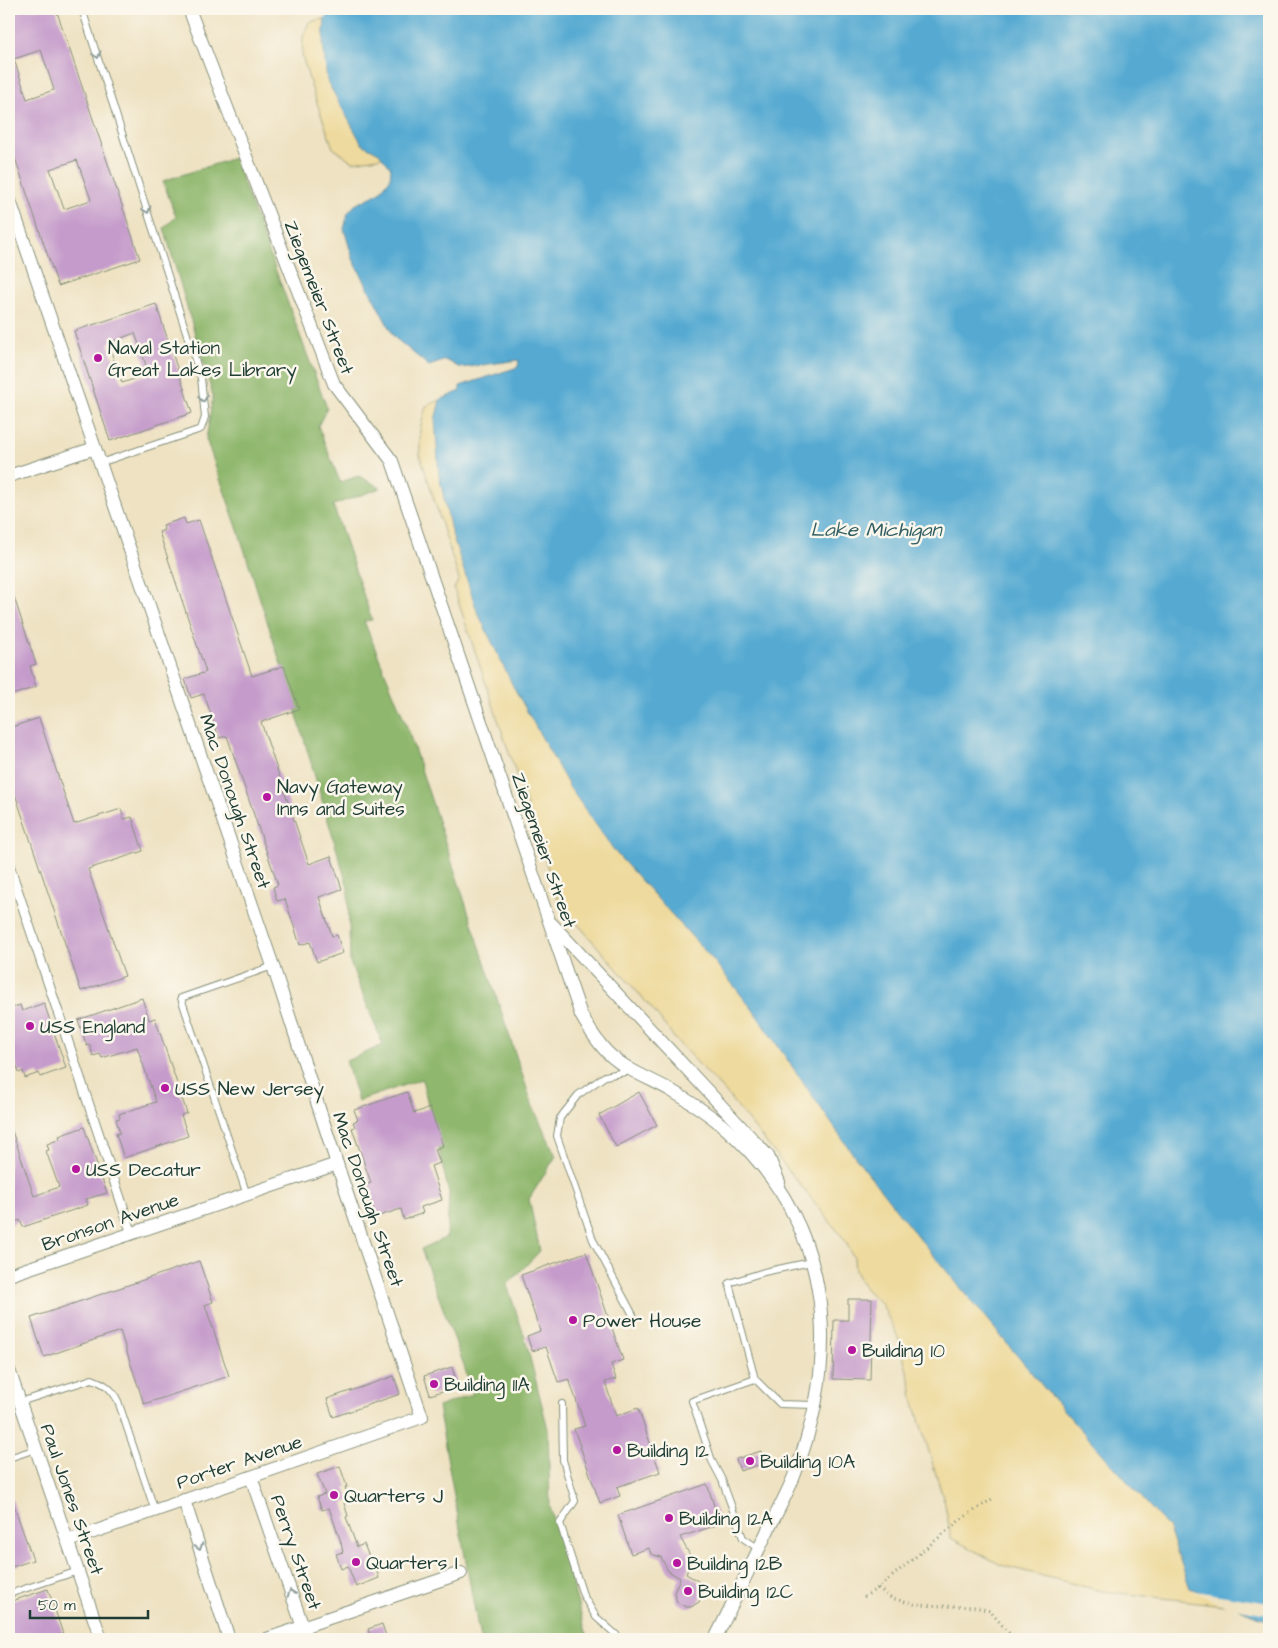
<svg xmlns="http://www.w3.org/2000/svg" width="1278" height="1648" font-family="'Architects Daughter',sans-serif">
	<rect width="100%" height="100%" fill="#fbf7ec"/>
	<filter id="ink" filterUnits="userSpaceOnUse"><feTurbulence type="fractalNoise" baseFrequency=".02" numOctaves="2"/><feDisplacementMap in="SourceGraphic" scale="10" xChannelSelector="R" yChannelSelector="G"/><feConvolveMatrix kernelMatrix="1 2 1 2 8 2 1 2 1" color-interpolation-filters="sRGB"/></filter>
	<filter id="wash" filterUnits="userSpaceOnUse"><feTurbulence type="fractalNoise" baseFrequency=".0096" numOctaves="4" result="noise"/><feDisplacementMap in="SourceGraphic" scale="20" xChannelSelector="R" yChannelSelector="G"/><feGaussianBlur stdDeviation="1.12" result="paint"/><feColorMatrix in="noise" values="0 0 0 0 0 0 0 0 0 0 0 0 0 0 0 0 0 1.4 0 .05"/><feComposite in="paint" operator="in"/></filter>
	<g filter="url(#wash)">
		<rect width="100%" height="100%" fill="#eee2c2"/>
		<polygon fill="#8fb76d" stroke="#577a50" points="234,158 327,408 318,426 340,482 359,476 381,488 333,505 372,620 364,621 406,724 533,1107 556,1156 529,1199 540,1251 507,1285 525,1338 548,1429 550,1507 588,1639 480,1639 438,1407 473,1394 462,1360 421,1249 447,1237 449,1193 422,1079 358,1101 346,1061 383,1045 350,962 348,888 293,702 238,530 206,439 213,396 164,228 176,217 163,181"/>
		<g fill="#eeda9e" stroke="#868c69">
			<polygon points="357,12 415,146 378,158 353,162 333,148 311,86 302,55 303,37 309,22"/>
			<polygon points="472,387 1269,1621 1233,1606 1101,1591 1001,1565 951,1538 945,1504 911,1393 912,1390 898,1337 881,1303 865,1289 855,1271 854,1258 844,1239 726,1093 675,1039 653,1010 560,904 454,589 459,579 420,455 420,429 426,406"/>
		</g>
		<polygon fill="#57aad2" stroke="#3b7483" points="337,9 1269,9 1269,1621 1190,1588 1168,1527 1050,1395 909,1226 850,1150 753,1010 714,961 616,853 570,788 513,686 477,611 451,531 439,475 435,420 440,400 460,391 460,386 518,367 519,360 460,368 446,360 429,366 394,337 353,259 344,229 348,213 355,205 379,193 390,179 391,168 379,153 362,144 327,81 323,43 325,18"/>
		<polygon fill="#eee2c2" points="1189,1590 1269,1603 1269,1614 1228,1607"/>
		<g id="blocks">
			<g fill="#c59bcb" fill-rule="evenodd">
				<path d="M9,9H56L140,259L58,286L9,140ZM41,50L54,90L27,99L14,59ZM77,160L91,200L64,209L50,169Z"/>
				<path d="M156,304L192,413L110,441L74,331ZM135,333L149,374L122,383L108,343Z"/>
				<polygon points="184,518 186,524 199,520 252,676 284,666 299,709 261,722 309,864 331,856 342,889 319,897 332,936 337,935 343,953 317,962 310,942 300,945 285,899 277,901 273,887 278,885 227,736 219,738 204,694 191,698 185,679 206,672 159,532 164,530 163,525"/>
				<polygon points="11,588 36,664 30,666 36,687 9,696 9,589"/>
				<polygon points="39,718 74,824 121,809 124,819 132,817 143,851 88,869 125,976 81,991 9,776 9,728"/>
				<polygon points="142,998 149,1020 155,1018 187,1113 181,1115 188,1136 124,1158 116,1134 120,1133 116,1119 120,1118 119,1114 156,1102 137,1047 102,1058 100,1054 93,1056 90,1045 87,1046 78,1020"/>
				<polygon points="44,1003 66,1068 40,1077 39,1073 25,1078 23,1071 19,1073 9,1041 9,1009 20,1005 22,1011"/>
				<polygon points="407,1092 414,1113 430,1108 443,1146 435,1149 440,1163 431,1166 442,1200 421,1207 423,1213 404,1220 401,1209 376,1217 365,1185 371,1183 352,1128 355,1127 353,1122 358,1120 354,1110"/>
				<polygon points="639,1092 657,1125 616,1147 599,1115"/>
				<polygon points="84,1127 107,1193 86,1199 88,1205 23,1227 20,1220 9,1225 9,1129 11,1128 34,1196 59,1187 46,1151 49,1150 47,1144 60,1139 59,1136"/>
				<polygon points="586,1252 623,1360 611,1364 616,1379 605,1382 616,1416 638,1408 660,1472 617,1487 620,1496 600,1503 574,1429 585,1426 569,1379 558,1382 546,1347 532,1351 527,1336 540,1331 521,1275"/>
				<polygon points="199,1261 213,1302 205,1305 229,1376 144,1404 120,1331 44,1357 31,1318"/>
				<polygon points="848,1299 872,1299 870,1380 833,1379 834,1320 848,1320"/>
				<polygon points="452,1367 458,1386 430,1395 424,1376"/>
				<polygon points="394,1376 400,1394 333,1417 327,1399"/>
				<polygon points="761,1451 765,1463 740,1471 736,1459"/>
				<polygon points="340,1466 347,1487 345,1487 350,1501 344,1503 348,1516 346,1517 357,1547 364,1544 369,1557 372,1556 379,1578 356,1587 348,1566 341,1569 336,1554 343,1552 340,1539 329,1508 322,1510 317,1497 325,1494 317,1474"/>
				<polygon points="707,1484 720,1524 680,1537 692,1559 686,1574 698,1581 702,1589 703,1594 699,1602 691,1607 686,1607 677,1602 674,1593 680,1578 668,1571 661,1557 651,1554 649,1548 631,1554 618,1515"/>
				<polygon points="9,1497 11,1497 33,1560 9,1568"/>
				<polygon points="48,1589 63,1634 46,1639 9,1639 9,1602"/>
				<polygon points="382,1624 387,1639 371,1639 368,1629"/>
			</g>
		</g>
	</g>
	<g filter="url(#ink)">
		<use href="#blocks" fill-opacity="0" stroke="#86907b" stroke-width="1"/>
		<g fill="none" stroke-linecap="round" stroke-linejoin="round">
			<g stroke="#86907b" stroke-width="8">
				<g id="service">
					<polyline points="82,9 201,378 205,417 201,429 100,463"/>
					<polyline points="630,1071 605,1076 578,1095 560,1118 557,1136 593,1240 633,1315"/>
					<polyline points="247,1195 181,998 273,966"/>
					<polyline points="755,1379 780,1404 815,1405"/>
					<path d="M20,1402L92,1379C106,1384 112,1389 118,1401L155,1511"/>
					<polyline points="562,1404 563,1460 575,1501 560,1523 583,1595 596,1617 621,1639"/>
					<polyline points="9,1458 36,1449"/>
					<polyline points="759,1549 743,1538 722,1480 712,1461 692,1401 755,1379 729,1283 764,1272 811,1262"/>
					<polyline points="9,1594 78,1571"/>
				</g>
			</g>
			<g stroke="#86907b" stroke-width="11">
				<polyline id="pedestrian" points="9,865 132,1234"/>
			</g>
			<g stroke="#86907b" stroke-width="14">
				<g id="minor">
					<path d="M189,9L334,384L392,461L581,1015C589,1029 598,1044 610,1055C628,1071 651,1079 672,1091C689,1101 706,1112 722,1125C831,1219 844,1347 794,1476C787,1494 777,1512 768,1530C750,1567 733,1603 715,1639"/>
					<polyline points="9,198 273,966 337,1164 422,1417 68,1541"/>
					<polyline points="9,476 95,448"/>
					<polyline points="552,924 768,1156 779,1182"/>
					<polyline points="9,1275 337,1164"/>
					<polyline points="9,1370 101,1639"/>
					<polyline points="251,1477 307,1639"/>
					<polyline points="184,1500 229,1639"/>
					<polyline points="267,1639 461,1573"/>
				</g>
			</g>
			<g stroke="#86907b" stroke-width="3" stroke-dasharray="1 4" stroke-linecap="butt">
				<polyline points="878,1588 891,1598 917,1605 975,1607 990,1611 1014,1639"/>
				<polyline points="864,1597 878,1588 960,1520 995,1497"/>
			</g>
			<use href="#service" stroke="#fff" stroke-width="6"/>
			<use href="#pedestrian" stroke="#fff" stroke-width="9"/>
			<use href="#minor" stroke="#fff" stroke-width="12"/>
		</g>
		<defs><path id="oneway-chevron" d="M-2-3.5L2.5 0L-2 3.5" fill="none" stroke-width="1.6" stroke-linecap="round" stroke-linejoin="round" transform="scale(1.25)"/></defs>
		<g stroke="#8f9e9a">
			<use href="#oneway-chevron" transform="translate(97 55) rotate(72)"/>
			<use href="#oneway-chevron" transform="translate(147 210) rotate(72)"/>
			<use href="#oneway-chevron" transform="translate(203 399) rotate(84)"/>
			<use href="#oneway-chevron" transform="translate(199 1547) rotate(72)"/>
			<use href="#oneway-chevron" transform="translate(291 1593) rotate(-109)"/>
		</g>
	</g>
	<g fill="#b5179e" stroke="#fbf7ec" stroke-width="2">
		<circle cx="98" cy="358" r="5"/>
		<circle cx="267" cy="797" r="5"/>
		<circle cx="30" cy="1026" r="5"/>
		<circle cx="165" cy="1088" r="5"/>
		<circle cx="76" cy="1169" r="5"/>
		<circle cx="573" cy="1320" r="5"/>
		<circle cx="852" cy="1350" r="5"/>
		<circle cx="434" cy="1384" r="5"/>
		<circle cx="617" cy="1450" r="5"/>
		<circle cx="750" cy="1461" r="5"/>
		<circle cx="334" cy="1495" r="5"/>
		<circle cx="669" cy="1518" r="5"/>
		<circle cx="356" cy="1562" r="5"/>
		<circle cx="677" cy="1563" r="5"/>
		<circle cx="688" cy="1591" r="5"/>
	</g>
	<g text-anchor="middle" stroke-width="5" stroke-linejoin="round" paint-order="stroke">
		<g font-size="19" fill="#1f3d34" stroke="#fbf7ec">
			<text transform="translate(320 297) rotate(69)" y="7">Ziegemeier Street</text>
			<text transform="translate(236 801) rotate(71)" y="7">Mac Donough Street</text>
			<text transform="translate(545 850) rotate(71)" y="7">Ziegemeier Street</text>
			<text transform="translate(369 1199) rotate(71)" y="7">Mac Donough Street</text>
			<text transform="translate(110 1221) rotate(-19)" y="7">Bronson Avenue</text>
			<text transform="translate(239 1461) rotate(-19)" y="7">Porter Avenue</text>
			<text transform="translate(73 1499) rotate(71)" y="7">Paul Jones Street</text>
			<text transform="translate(297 1552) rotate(71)" y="7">Perry Street</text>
		</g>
		<g font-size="19" fill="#1f3d34" stroke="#fbf7ec" text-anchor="start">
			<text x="108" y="354">Naval Station<tspan x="108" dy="22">Great Lakes Library</tspan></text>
			<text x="277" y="793">Navy Gateway<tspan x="277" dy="22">Inns and Suites</tspan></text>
			<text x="40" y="1033">USS England</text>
			<text x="175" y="1095">USS New Jersey</text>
			<text x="86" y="1176">USS Decatur</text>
			<text x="583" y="1327">Power House</text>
			<text x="862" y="1357">Building 10</text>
			<text x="444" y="1391">Building 11A</text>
			<text x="627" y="1457">Building 12</text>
			<text x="760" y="1468">Building 10A</text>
			<text x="344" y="1502">Quarters J</text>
			<text x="679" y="1525">Building 12A</text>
			<text x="366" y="1569">Quarters I</text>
			<text x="687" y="1570">Building 12B</text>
			<text x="698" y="1598">Building 12C</text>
		</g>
		<g font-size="20" font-style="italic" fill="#305e63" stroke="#fbf7ec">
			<text x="876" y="536">Lake Michigan</text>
		</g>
	</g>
	<rect width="1278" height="1648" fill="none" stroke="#fbf7ec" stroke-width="30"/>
	<path d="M30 1610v8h118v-8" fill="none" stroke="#1f3d34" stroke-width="2.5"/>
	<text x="38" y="1610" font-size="15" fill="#1f3d34" stroke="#fbf7ec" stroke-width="4" paint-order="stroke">50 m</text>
</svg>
